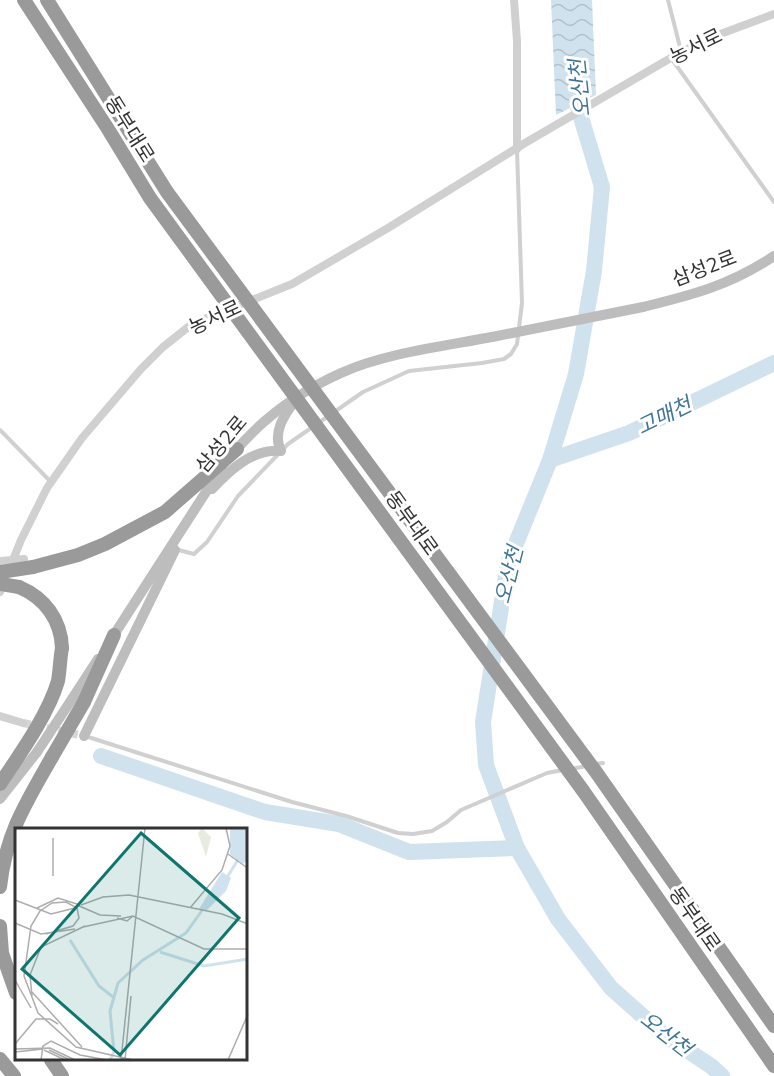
<svg xmlns="http://www.w3.org/2000/svg" width="774" height="1076" font-family="'Nunito Sans','Noto Sans KR',sans-serif">
	<defs>
		<pattern id="water-waves" width="16" height="10" patternUnits="userSpaceOnUse" patternTransform="scale(1.5)"><rect width="16" height="10" fill="#cfe2ee"/><path d="M0 5q4-4 8 0t8 0" fill="none" stroke="#b2c2cd"/></pattern>
	</defs>
	<rect width="100%" height="100%" fill="#fff"/>
	<polygon fill="url(#water-waves)" points="551,0 592,0 596,95 556,115"/>
	<g fill="none" stroke-linecap="round" stroke-linejoin="round">
		<g stroke="#cfe2ee" stroke-width="16">
			<polyline points="577,82 577,104 602,187 594,271 576,374 550,460 508,563 483,722 486,765 517,848 558,919 611,988 664,1035 711,1066 722,1076"/>
			<polyline points="550,460 629,433 774,363"/>
			<polyline points="101,756 265,812 339,824 409,852 517,848"/>
		</g>
		<polyline stroke="#d6d6d6" stroke-width="8" stroke-dasharray="8 4" stroke-linecap="butt" points="23,723 84,736"/>
		<g stroke="#d0d0d0" stroke-width="4">
			<polyline points="668,0 681,51"/>
			<polyline points="671,58 774,202"/>
			<polyline points="0,430 51,482"/>
			<polyline points="175,549 194,554 207,542 238,496 288,444 363,392 409,371 482,363 504,359 511,354 517,344 522,303 517,150"/>
			<polyline points="85,736 292,802 346,816 398,833 413,834 432,831 447,822 461,810 547,773 563,770"/>
			<polyline points="594,764 603,763"/>
			<polyline points="571,769 587,766"/>
		</g>
		<g stroke="#d0d0d0" stroke-width="8">
			<polyline points="514,0 517,41 517,149"/>
			<polyline points="0,592 21,540 47,488 82,438 141,369 163,347 192,324 292,284 388,228 525,143 681,52 715,36 774,14"/>
			<polyline points="0,716 23,723"/>
		</g>
		<g stroke="#bdbdbd" stroke-width="10">
			<path d="M643,307C692,295 731,285 774,256"/>
			<path d="M232,455C261,419 299,392 341,373C385,353 445,346 492,337"/>
			<path d="M212,489C231,469 252,449 281,451C272,433 284,415 295,401"/>
			<polyline points="110,641 222,467"/>
			<polyline points="72,699 98,659"/>
			<polyline points="84,736 175,550"/>
			<polyline points="0,799 37,752"/>
		</g>
		<g stroke="#9a9a9a" stroke-width="14">
			<polyline points="33,567 78,555 105,544 165,512 237,449"/>
			<path d="M19,587C45,598 61,620 62,648"/>
			<polyline points="84,702 114,635"/>
			<path d="M0,887C6,833 26,803 52,757"/>
			<polyline points="0,926 2,953 16,993"/>
			<polyline points="0,1059 14,1076"/>
			<polyline points="51,1060 62,1076"/>
		</g>
		<polyline stroke="#d0d0d0" stroke-width="8" points="0,561 24,559"/>
		<g stroke="#bdbdbd" stroke-width="10">
			<polyline points="492,337 643,307"/>
			<polyline points="37,752 72,699"/>
		</g>
		<g stroke="#9a9a9a" stroke-width="14">
			<polyline points="24,0 108,129 150,198 584,792 774,1066"/>
			<polyline points="47,0 167,192 596,772 774,1026"/>
			<polyline points="0,572 33,567"/>
			<polyline points="0,584 19,587"/>
			<polyline points="52,757 84,702"/>
			<path d="M0,784C20,754 48,715 58,681C60,670 60,658 62,648"/>
		</g>
	</g>
	<g text-anchor="middle" stroke-width="6" stroke-linejoin="round" paint-order="stroke">
		<g font-size="20" fill="#333" stroke="#fff">
			<text transform="translate(696 46) rotate(-26)" y="7">농서로</text>
			<text transform="translate(130 129) rotate(58)" y="7">동부대로</text>
			<text transform="translate(704 268) rotate(-21)" y="7">삼성2로</text>
			<text transform="translate(215 317) rotate(-25)" y="7">농서로</text>
			<text transform="translate(221 444) rotate(-50)" y="7">삼성2로</text>
			<text transform="translate(412 523) rotate(54)" y="7">동부대로</text>
			<text transform="translate(695 919) rotate(55)" y="7">동부대로</text>
		</g>
		<g font-size="21" font-style="italic" fill="#3f7597" stroke="#fff">
			<text transform="translate(580 88) rotate(-96)" y="7">오산천</text>
			<text transform="translate(664 416) rotate(-26)" y="7">고매천</text>
			<text transform="translate(509 575) rotate(-76)" y="7">오산천</text>
			<text transform="translate(666 1034) rotate(38)" y="7">오산천</text>
		</g>
	</g>
	<g transform="translate(15 828)">
		<rect width="232" height="232" fill="#fff"/>
		<path d="M187,0L196,9L191,29L183,5Z" fill="#e6ecdf"/>
		<path d="M215,0H232V32L228,36L215,26ZM207,44L216,50L211,63L191,83L184,81Z" fill="#cfe2ee"/>
		<path fill="none" stroke="#cfe2ee" stroke-width="3" d="M211,51L224,30M55,112L84,158L98,169M145,124L189,138L233,131M95,232L99,224L95,183L103,155L128,132L171,105L188,81"/>
		<path fill="none" stroke="#adadad" stroke-width="1.5" d="M213,26L231,39M38,48V10M0,72L36,86L60,80M62,77L85,87L106,88M66,77L88,69L114,67L207,86L233,96M22,80L43,70L65,77M175,80L207,42L215,18L211,0M102,90L112,93L118,88M0,95L26,106L60,101M68,99L118,88L189,121H233M31,106L58,98L64,90L62,80L51,74L37,75L25,83L16,98L9,148L23,185L61,219L118,232M0,152L16,180M17,164L67,219M17,168L15,147L26,119L70,98M0,216L21,191H35L43,196M0,221L35,220L60,232M29,222L50,232M34,222L55,232M0,224L28,221M26,232L28,218L36,213L65,227L92,232M106,232L130,0M110,232L116,168M213,232L233,186"/>
		<path fill="#0f766e" fill-opacity="0.15" stroke="#0f766e" stroke-width="3" d="M126,5L224,90L105,227L7,141Z"/>
		<rect width="232" height="232" fill="none" stroke="#333" stroke-width="3"/>
	</g>
</svg>
